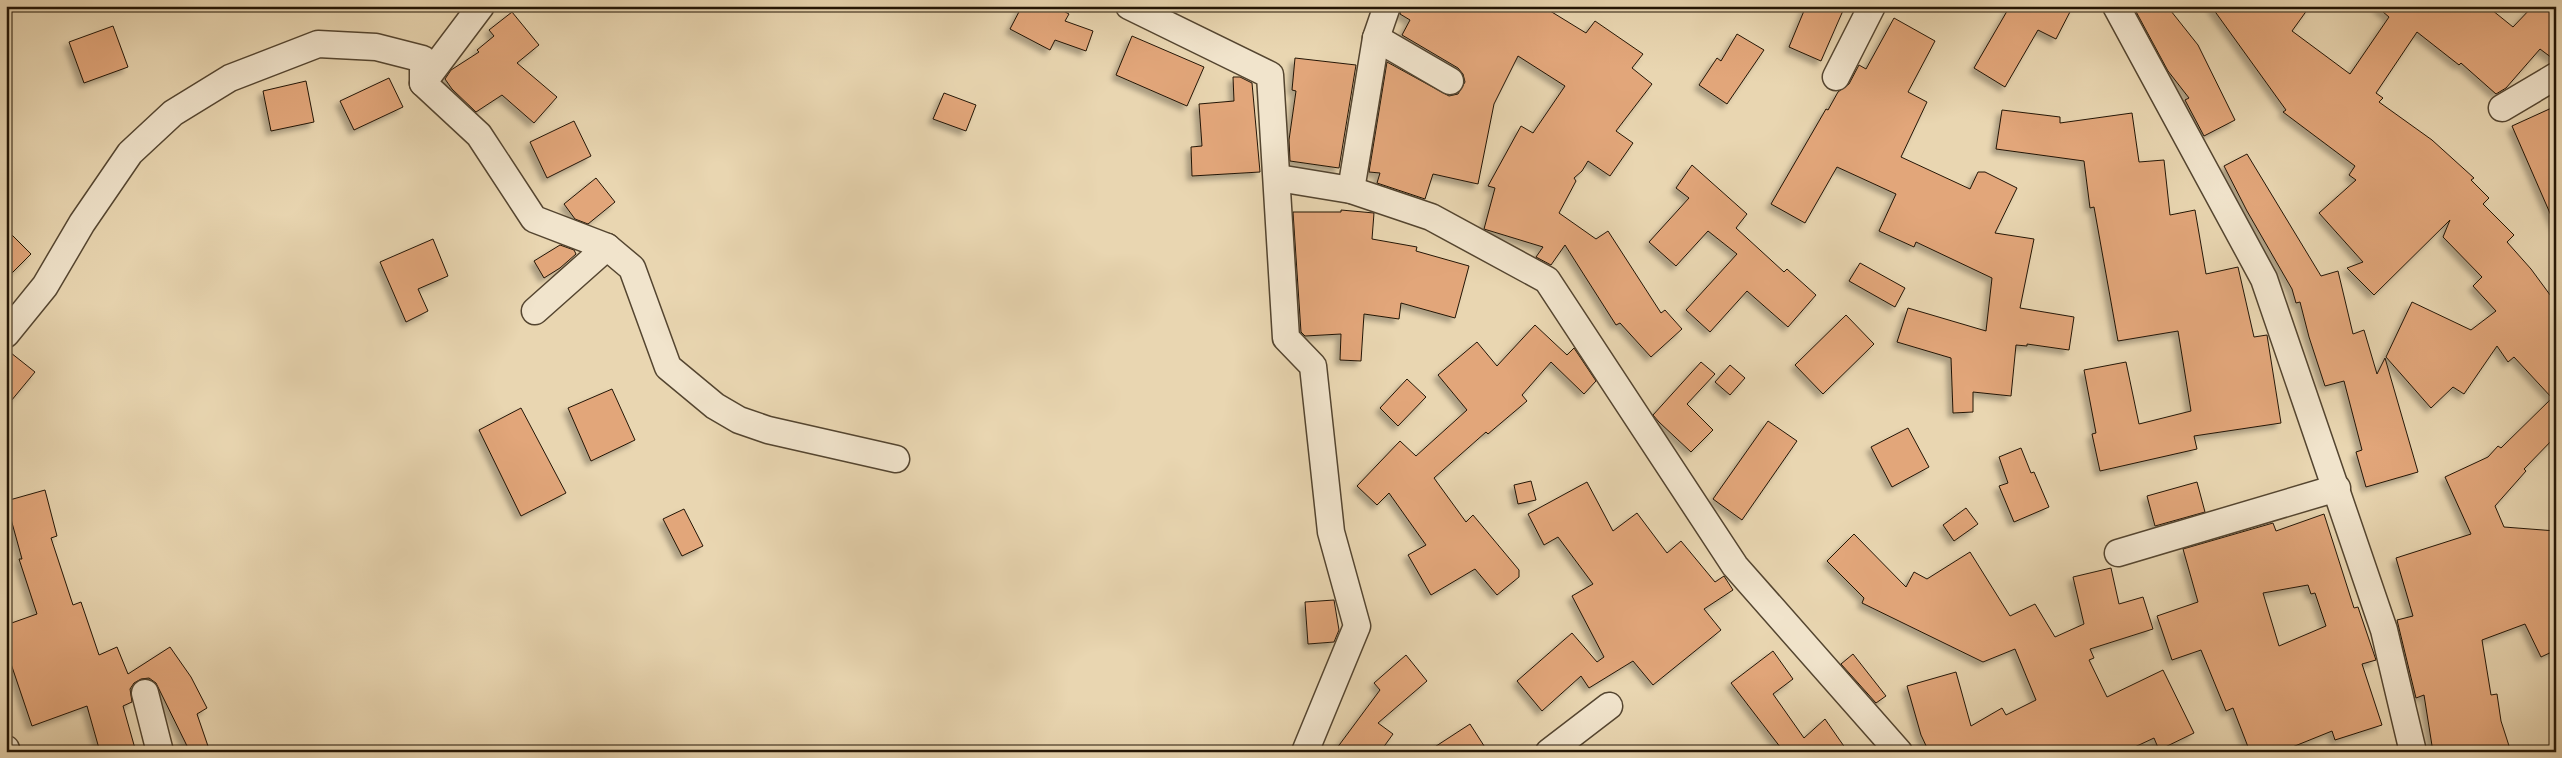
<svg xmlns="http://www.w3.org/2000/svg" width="2562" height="758" font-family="'IM FELL Double Pica',serif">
	<defs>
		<filter id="shadow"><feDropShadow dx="-4.5" dy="4.5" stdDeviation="2.5" flood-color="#0004"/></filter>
	</defs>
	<rect width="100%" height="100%" fill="#e9d6b1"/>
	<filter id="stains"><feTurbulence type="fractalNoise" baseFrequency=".004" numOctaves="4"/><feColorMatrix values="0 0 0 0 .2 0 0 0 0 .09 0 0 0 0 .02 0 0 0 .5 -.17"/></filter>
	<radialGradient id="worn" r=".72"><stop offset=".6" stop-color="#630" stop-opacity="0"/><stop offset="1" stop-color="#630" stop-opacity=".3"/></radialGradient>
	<g fill="#e2a67a" stroke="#231505" fill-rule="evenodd" filter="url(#shadow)">
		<polygon points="1022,6 1054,6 1069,14 1065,21 1093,31 1086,51 1055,40 1050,50 1010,29"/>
		<polygon points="1402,6 1542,6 1586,33 1595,21 1643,54 1632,68 1652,84 1616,131 1633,143 1610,176 1588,161 1582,171 1574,178 1576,181 1559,213 1596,239 1608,231 1661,313 1665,310 1682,329 1651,357 1620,323 1616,325 1565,245 1551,265 1536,257 1543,247 1484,229 1495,188 1488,186 1521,126 1533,133 1565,86 1518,56 1494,104 1478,184 1433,174 1425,199 1377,183 1380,173 1369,172 1387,62 1449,96 1458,94 1465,82 1463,74 1458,68 1402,35 1410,20 1400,14"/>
		<polygon points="1806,6 1845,6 1821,61 1789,47"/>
		<polygon points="2010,6 2073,6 2056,39 2038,30 2005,87 1974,68"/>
		<polygon points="2133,6 2167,6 2198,45 2235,120 2204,136 2185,100 2189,98 2168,71"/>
		<polygon points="2211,6 2310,6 2292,31 2350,74 2389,17 2376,6 2487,6 2513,27 2533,6 2556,6 2556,61 2540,49 2506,88 2496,94 2461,63 2459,65 2417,32 2376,93 2383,98 2379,102 2432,140 2474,178 2471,180 2489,198 2483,204 2514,235 2507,242 2531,269 2556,303 2556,436 2524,469 2526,471 2495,506 2504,527 2556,531 2556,650 2541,657 2525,624 2482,640 2491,695 2497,694 2501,721 2511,752 2433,752 2424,695 2416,698 2397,620 2413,616 2396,558 2471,534 2445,477 2488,457 2498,446 2501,448 2552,398 2514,357 2508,362 2497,346 2464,394 2453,387 2431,408 2386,357 2412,302 2471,330 2496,311 2473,286 2482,277 2443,237 2450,220 2374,295 2347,268 2363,262 2319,213 2356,180 2349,175 2355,166 2283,112 2286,110"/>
		<polygon points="512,12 539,45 517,63 557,97 534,123 502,95 476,112 452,89 445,79 451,70 479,52 477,50 494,36 489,30"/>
		<polygon points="1894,18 1935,41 1908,92 1927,102 1901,157 1970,189 1978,172 1985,172 2017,188 1995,233 2034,239 2020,308 2074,317 2069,350 2027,344 2027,346 2016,345 2011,396 1973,392 1973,412 1953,413 1951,358 1897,342 1908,308 1986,331 1992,278 1916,242 1914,247 1879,231 1896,194 1837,167 1805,223 1771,204 1826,109 1828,110 1838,92 1849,84 1859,65 1866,69"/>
		<polygon points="113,26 128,67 84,83 69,42"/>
		<polygon points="1737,34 1764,50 1727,104 1699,85 1717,58 1721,61"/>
		<polygon points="1132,36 1204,67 1187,106 1116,75"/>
		<polygon points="1295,58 1356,65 1339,168 1290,161 1289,140 1296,91 1292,90"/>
		<polygon points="1233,77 1240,77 1252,83 1260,172 1192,176 1191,147 1202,146 1199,104 1234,101"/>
		<polygon points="389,78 403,107 354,130 340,101"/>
		<polygon points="306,81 314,122 271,131 263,91"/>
		<polygon points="944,93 976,105 966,131 933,119"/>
		<polygon points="2556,106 2556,227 2512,126"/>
		<polygon points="2002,110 2060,117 2060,123 2132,113 2139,162 2164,160 2170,215 2195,210 2206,274 2238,267 2254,337 2267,335 2281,423 2194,436 2197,449 2100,471 2092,434 2096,433 2084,370 2126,362 2139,424 2191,411 2178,331 2118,341 2094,207 2090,208 2084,161 1996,149"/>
		<polygon points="574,121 591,156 547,178 530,142"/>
		<polygon points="2247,154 2321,276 2338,271 2353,334 2364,330 2377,374 2385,358 2418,472 2366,487 2356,452 2362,450 2344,381 2325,386 2309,337 2300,302 2296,303 2292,289 2247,211 2224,166"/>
		<polygon points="1692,165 1747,214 1736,228 1784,272 1787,269 1816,295 1788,327 1747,291 1710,332 1686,310 1737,254 1708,231 1676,266 1649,242 1689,198 1676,188"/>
		<polygon points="596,178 615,202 588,224 575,219 564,204"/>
		<polygon points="1341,210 1374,213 1372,239 1417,247 1416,251 1469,266 1455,318 1401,303 1399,319 1364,314 1361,361 1340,360 1341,334 1305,336 1301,332 1293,212 1341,212"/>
		<polygon points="6,229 31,254 6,279"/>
		<polygon points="433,239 448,276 418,289 428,311 406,322 380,262"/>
		<polygon points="560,245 574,250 576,254 560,268 544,278 534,261"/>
		<polygon points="1860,263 1905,288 1895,307 1849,281"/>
		<polygon points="1846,315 1874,344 1823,394 1795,365"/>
		<polygon points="1535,325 1567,355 1574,348 1596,381 1584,394 1551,362 1522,395 1527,401 1488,434 1486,432 1434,478 1466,522 1473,515 1519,570 1519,577 1497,595 1475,569 1431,595 1408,555 1426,545 1389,493 1377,505 1357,486 1400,441 1416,456 1467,410 1438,375 1477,342 1497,366"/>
		<polygon points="6,349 35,372 6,407"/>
		<polygon points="1701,362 1715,374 1687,404 1713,430 1691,452 1659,422 1653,415"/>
		<polygon points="1730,365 1745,378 1730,395 1715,382"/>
		<polygon points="1407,379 1426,397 1398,426 1380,408"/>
		<polygon points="612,389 635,440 591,461 568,408"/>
		<polygon points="521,408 566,493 521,516 479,430"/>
		<polygon points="1768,421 1797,441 1742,520 1713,499"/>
		<polygon points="1908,428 1929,467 1892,487 1871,447"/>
		<polygon points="2021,448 2031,473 2034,472 2049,507 2014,522 1999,486 2008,483 1999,457"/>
		<polygon points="1531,481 1536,500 1518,504 1514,485"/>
		<polygon points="1587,482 1613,531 1637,513 1667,553 1681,541 1715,582 1724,576 1733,590 1704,609 1721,630 1653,685 1633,661 1589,688 1581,676 1542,711 1517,681 1572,633 1597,662 1604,657 1572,596 1593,584 1558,537 1544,545 1528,514"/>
		<polygon points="2197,482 2205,512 2155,526 2147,496"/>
		<polygon points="45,490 57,536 51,538 73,605 81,602 99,655 117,647 128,674 170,647 191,677 207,708 197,714 210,752 190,752 156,683 149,678 141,679 134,683 130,689 132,702 123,706 136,752 100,752 87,706 32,726 6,649 6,625 37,614 19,559 22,559 6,501"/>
		<polygon points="1966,508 1978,524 1954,541 1943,525"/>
		<polygon points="684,509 703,546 682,556 663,519"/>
		<path d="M2324,514L2354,608L2358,607L2376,660L2362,664L2382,725L2335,740L2332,731L2280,752H2250L2233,708L2226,711L2201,650L2172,660L2157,616L2198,602L2183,549L2273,523L2276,531ZM2308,585L2311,594L2315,593L2326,626L2279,646L2263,593Z"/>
		<polygon points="1854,534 1906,587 1914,572 1927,579 1970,552 2010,616 2035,604 2055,637 2084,624 2073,577 2111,568 2119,604 2143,597 2153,629 2090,649 2094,658 2089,660 2107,697 2163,670 2194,733 2159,750 2154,738 2124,752 1929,752 1921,735 1907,686 1956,672 1971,726 2002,708 2006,715 2036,700 2015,649 1983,662 1862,603 1864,598 1827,561"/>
		<polygon points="1334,600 1339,630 1334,642 1308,644 1305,602"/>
		<polygon points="1773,651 1793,679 1773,694 1804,738 1825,719 1848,752 1784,752 1731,683"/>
		<polygon points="1853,654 1886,696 1876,703 1841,664"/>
		<polygon points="1406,655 1427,681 1378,723 1393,734 1380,752 1334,752 1380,690 1374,683"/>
		<polygon points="1470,724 1488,752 1427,752"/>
	</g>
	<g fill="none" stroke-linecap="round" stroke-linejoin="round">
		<g stroke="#544530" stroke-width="29">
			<g id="minor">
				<polyline points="1129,6 1270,75 1286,338 1313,366 1331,532 1357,626 1305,752"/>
				<polyline points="2116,6 2264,279 2384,630 2413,752"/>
				<polyline points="1376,38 1450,81"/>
				<polyline points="1836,77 1872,6"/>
				<polyline points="423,83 481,6"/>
				<polyline points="2502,108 2556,76"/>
				<polyline points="1278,178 1351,190 1431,217 1547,280 1735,566 1899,752"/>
				<polyline points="1351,190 1376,38 1387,6"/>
				<polyline points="607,247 632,268 668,367 715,406 739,420 768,430 896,459"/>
				<polyline points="6,334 45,286 82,223 130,153 173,113 230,78 318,44 376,47 423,59 423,83 479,135 534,219 607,247 535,311"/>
				<polyline points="2118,553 2337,488"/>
				<polyline points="145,693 160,752"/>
				<polyline points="6,749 7,752"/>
				<polyline points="1549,752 1609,706"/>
			</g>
		</g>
		<use href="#minor" stroke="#f1e4cc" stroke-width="26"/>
	</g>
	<rect width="2562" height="758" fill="none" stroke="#e9d6b1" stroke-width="25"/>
	<rect x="8" y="8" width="2547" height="743" fill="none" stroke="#231505" stroke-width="2.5"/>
	<rect x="12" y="12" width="2537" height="733" fill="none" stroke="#231505"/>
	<rect width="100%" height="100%" filter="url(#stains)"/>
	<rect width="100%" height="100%" fill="url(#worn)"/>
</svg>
